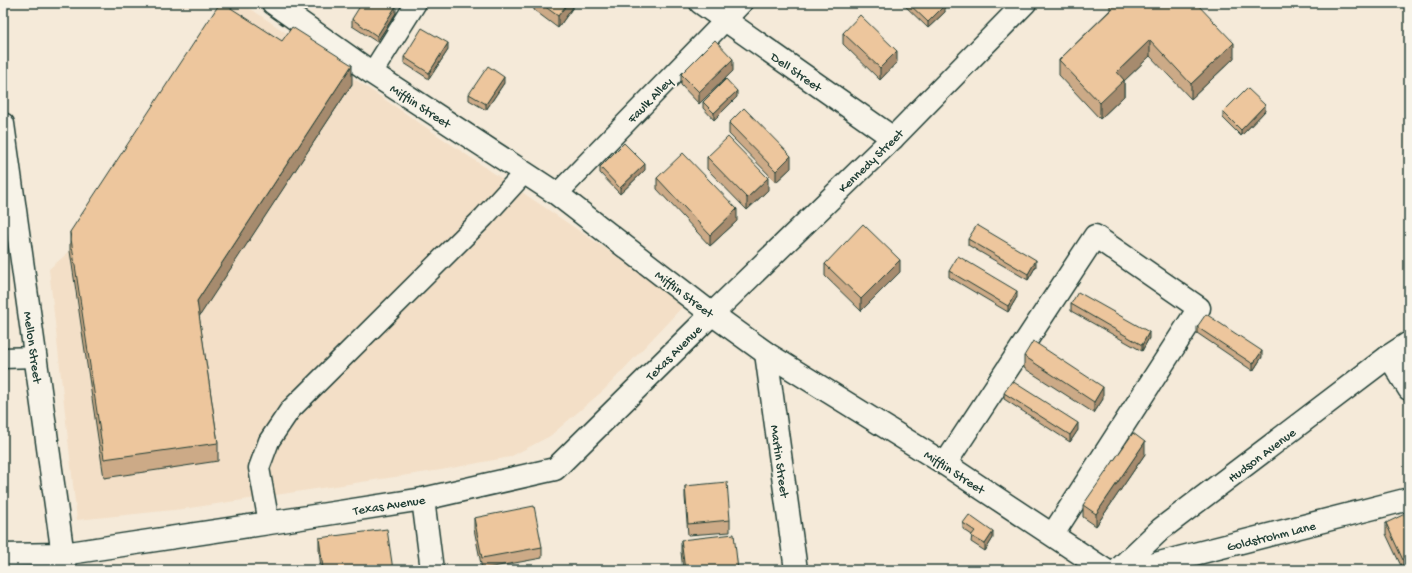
<svg xmlns="http://www.w3.org/2000/svg" width="1412" height="573" font-family="'Gochi Hand',sans-serif">
	<rect width="100%" height="100%" fill="#f5ead9"/>
	<filter id="ink" filterUnits="userSpaceOnUse"><feTurbulence type="fractalNoise" baseFrequency=".025" numOctaves="2"/><feDisplacementMap in="SourceGraphic" scale="8" xChannelSelector="R" yChannelSelector="G"/><feConvolveMatrix kernelMatrix="1 2 1 2 8 2 1 2 1" color-interpolation-filters="sRGB"/></filter>
	<g filter="url(#ink)">
		<polygon fill="#f3dfc7" points="233,3 242,3 686,303 605,389 550,436 510,457 441,470 183,509 77,520 49,269 70,251"/>
		<g fill="none" stroke-linecap="round" stroke-linejoin="round">
			<g stroke="#1f3d34" stroke-width="23">
				<g id="service">
					<polyline points="372,73 416,3"/>
					<polyline points="557,194 742,3"/>
					<polyline points="3,358 36,357"/>
					<polyline points="269,523 259,468 269,441 290,410 484,217 524,173"/>
				</g>
			</g>
			<g stroke="#1f3d34" stroke-width="25">
				<g id="minor">
					<polyline points="273,3 372,73 557,194 712,314 766,353 945,464 1105,570"/>
					<polyline points="701,3 893,138"/>
					<polyline points="3,124 65,570"/>
					<polyline points="712,314 893,138 1025,3"/>
					<polyline points="766,353 796,570"/>
					<polyline points="1389,356 1409,389"/>
					<polyline points="945,464 1095,236 1199,308 1053,534"/>
					<polyline points="423,499 432,570"/>
					<polyline points="1118,570 1161,529 1389,356 1409,343"/>
					<polyline points="1132,570 1409,499"/>
				</g>
			</g>
			<g stroke="#1f3d34" stroke-width="25">
				<polyline id="tertiary" points="3,555 63,554 269,523 423,499 555,469 712,314"/>
			</g>
			<use href="#service" stroke="#f7f3e8" stroke-width="20"/>
			<use href="#minor" stroke="#f7f3e8" stroke-width="22"/>
			<use href="#tertiary" stroke="#f7f3e8" stroke-width="22"/>
		</g>
		<g fill="#ccaa87" stroke="#1f3d34">
			<polygon points="534,3 576,3 558,28 534,10"/>
			<polygon points="902,3 942,3 945,12 928,28"/>
			<polygon points="1110,3 1196,3 1234,58 1191,99 1150,56 1124,81 1124,96 1100,119 1059,75 1059,60 1110,10"/>
			<polygon points="396,13 377,42 352,26 352,19"/>
			<polygon points="843,33 897,62 880,80 843,44"/>
			<polygon points="282,41 352,84 199,316 218,443 218,461 104,478 70,251 70,232"/>
			<polygon points="448,50 429,79 404,63 404,57"/>
			<polygon points="733,71 699,104 681,85 681,74"/>
			<polygon points="504,83 486,110 469,100 469,94"/>
			<polygon points="737,97 714,120 703,108 703,102"/>
			<polygon points="1265,111 1241,136 1223,118 1223,112"/>
			<polygon points="729,123 791,168 776,182 729,134"/>
			<polygon points="707,157 768,190 747,210 707,169"/>
			<polygon points="600,167 645,170 620,194 600,173"/>
			<polygon points="657,178 737,221 710,246 657,189"/>
			<polygon points="968,239 1036,266 1028,280 968,245"/>
			<polygon points="825,264 900,272 861,311 825,276"/>
			<polygon points="949,271 1017,297 1008,312 949,277"/>
			<polygon points="1071,304 1149,338 1142,351 1071,311"/>
			<polygon points="1197,327 1262,357 1253,371 1197,333"/>
			<polygon points="1024,356 1103,399 1094,413 1024,368"/>
			<polygon points="1004,393 1078,430 1070,442 1004,399"/>
			<polygon points="1145,454 1096,526 1083,517 1083,505"/>
			<polygon points="685,486 730,520 730,532 688,535 685,497"/>
			<polygon points="474,518 542,547 542,558 482,569 474,529"/>
			<polygon points="963,523 993,538 985,551 971,542 972,535 963,529"/>
			<polygon points="1386,523 1409,569 1406,570 1403,570 1386,534"/>
			<polygon points="319,538 393,570 321,569 319,550"/>
			<polygon points="681,540 738,570 683,570 681,552"/>
		</g>
		<g fill="#a68b6e" stroke="#1f3d34">
			<polygon points="568,3 576,3 558,28 558,16"/>
			<polygon points="945,5 945,12 928,28 928,22"/>
			<polygon points="396,6 396,13 377,42 377,36"/>
			<polygon points="1150,40 1150,56 1124,81 1124,96 1100,119 1100,103 1117,72"/>
			<polygon points="448,43 448,50 429,79 429,73"/>
			<polygon points="1234,43 1234,58 1191,99 1191,84"/>
			<polygon points="897,51 897,62 880,80 880,68"/>
			<polygon points="733,59 733,71 699,104 699,92"/>
			<polygon points="352,65 352,84 197,320 197,301"/>
			<polygon points="504,77 504,83 486,110 486,104"/>
			<polygon points="737,91 737,97 714,120 714,113"/>
			<polygon points="1265,105 1265,111 1241,136 1241,130"/>
			<polygon points="791,156 791,168 776,182 776,171"/>
			<polygon points="645,164 645,170 620,194 620,188"/>
			<polygon points="768,178 768,190 747,210 747,198"/>
			<polygon points="737,209 737,221 710,246 710,235"/>
			<polygon points="900,260 900,272 861,311 861,299"/>
			<polygon points="1036,260 1036,266 1028,280 1028,274"/>
			<polygon points="1017,291 1017,297 1008,312 1008,306"/>
			<polygon points="1149,332 1149,338 1142,351 1142,345"/>
			<polygon points="1262,351 1262,357 1253,371 1253,364"/>
			<polygon points="1103,387 1103,399 1094,413 1094,402"/>
			<polygon points="1078,423 1078,430 1070,442 1070,435"/>
			<polygon points="1145,442 1145,454 1096,526 1096,514"/>
			<polygon points="993,532 993,538 985,551 985,544"/>
			<polygon points="1409,557 1409,569 1406,570 1403,570 1403,560"/>
		</g>
		<g fill="#edc69d" stroke="#1f3d34">
			<polygon points="220,3 223,3 282,41 292,27 352,65 197,301 218,443 104,459 70,232"/>
			<polygon points="362,3 391,3 396,6 377,36 352,19"/>
			<polygon points="540,3 568,3 558,16"/>
			<polygon points="908,3 942,3 945,5 928,22"/>
			<polygon points="1118,3 1196,3 1234,43 1191,84 1150,40 1117,72 1124,80 1100,103 1059,60"/>
			<polygon points="860,15 897,51 880,68 843,33"/>
			<polygon points="422,28 448,43 429,73 404,57"/>
			<polygon points="715,40 733,59 699,92 681,74"/>
			<polygon points="488,66 504,77 486,104 469,94"/>
			<polygon points="726,79 737,91 714,113 703,102"/>
			<polygon points="1247,88 1265,105 1241,130 1223,112"/>
			<polygon points="744,108 791,156 776,171 729,123"/>
			<polygon points="728,137 768,178 747,198 707,157"/>
			<polygon points="624,143 645,164 620,188 600,167"/>
			<polygon points="683,153 737,209 710,235 657,178"/>
			<polygon points="863,224 900,260 861,299 825,264"/>
			<polygon points="977,225 1036,260 1028,274 968,239"/>
			<polygon points="958,256 1017,291 1008,306 949,271"/>
			<polygon points="1078,292 1149,332 1142,345 1071,304"/>
			<polygon points="1206,314 1262,351 1253,364 1197,327"/>
			<polygon points="1033,341 1103,387 1094,402 1024,356"/>
			<polygon points="1012,381 1078,423 1070,435 1004,393"/>
			<polygon points="1133,433 1145,442 1096,514 1083,505"/>
			<polygon points="727,482 730,520 688,524 685,486"/>
			<polygon points="534,506 542,547 482,558 474,518"/>
			<polygon points="1409,512 1409,557 1403,560 1386,523"/>
			<polygon points="969,515 993,532 985,544 971,536 975,531 963,523"/>
			<polygon points="387,529 393,570 312,570 323,568 319,538"/>
			<polygon points="734,534 738,570 685,570 681,540"/>
			<polygon points="537,566 538,570 509,570"/>
		</g>
	</g>
	<g text-anchor="middle" stroke-width="4" stroke-linejoin="round" paint-order="stroke">
		<g font-size="13" fill="#1f3d34" stroke="#f7f3e8">
			<text transform="translate(797 71) rotate(35)" y="5">Dell Street</text>
			<text transform="translate(649 99) rotate(-46)" y="5">Faulk Alley</text>
			<text transform="translate(421 105) rotate(33)" y="5">Mifflin Street</text>
			<text transform="translate(870 160) rotate(-44)" y="5">Kennedy Street</text>
			<text transform="translate(685 293) rotate(37)" y="5">Mifflin Street</text>
			<text transform="translate(34 347) rotate(82)" y="5">Mellon Street</text>
			<text transform="translate(673 352) rotate(-45)" y="5">Texas Avenue</text>
			<text transform="translate(1261 454) rotate(-37)" y="5">Hudson Avenue</text>
			<text transform="translate(781 461) rotate(82)" y="5">Martin Street</text>
			<text transform="translate(955 471) rotate(33)" y="5">Mifflin Street</text>
			<text transform="translate(389 504) rotate(-9)" y="5">Texas Avenue</text>
			<text transform="translate(1271 535) rotate(-14)" y="5">Goldstrohm Lane</text>
		</g>
	</g>
	<rect width="1412" height="573" fill="none" stroke="#f7f3e8" stroke-width="16"/>
	<rect x="8" y="8" width="1396" height="557" fill="none" stroke="#1f3d34" stroke-width="1.5" filter="url(#ink)"/>
</svg>
